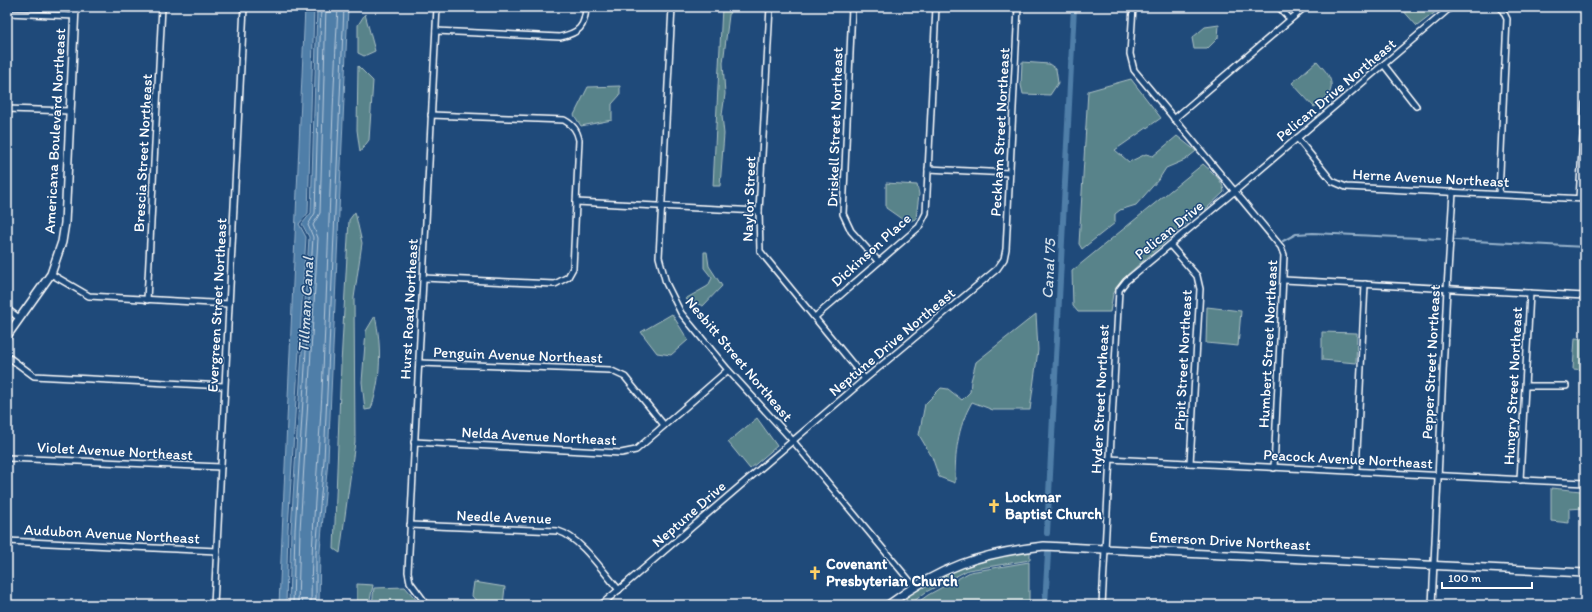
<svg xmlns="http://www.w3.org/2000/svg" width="1592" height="612" font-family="Itim,sans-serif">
	<rect width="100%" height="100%" fill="#1f4a7a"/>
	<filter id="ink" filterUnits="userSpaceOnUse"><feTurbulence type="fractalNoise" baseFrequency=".025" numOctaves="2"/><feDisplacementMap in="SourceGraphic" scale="8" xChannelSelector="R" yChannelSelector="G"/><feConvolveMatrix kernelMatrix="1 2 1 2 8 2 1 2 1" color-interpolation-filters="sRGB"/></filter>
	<g filter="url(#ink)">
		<g fill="#58838a" stroke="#acc1c4">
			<polygon points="722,7 730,7 723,63 725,94 722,115 724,134 720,186 713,186"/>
			<polygon points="1400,7 1440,7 1441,8 1417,26"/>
			<polygon points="365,14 375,51 364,56 358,53 358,25"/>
			<polygon points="1219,25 1218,38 1207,49 1194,49 1192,38 1205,27"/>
			<path d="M1317,61C1321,66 1328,73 1330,79C1335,92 1324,102 1314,107L1292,83Z"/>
			<polygon points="1022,62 1049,64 1056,69 1058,83 1050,95 1023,94 1021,85"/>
			<polygon points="358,66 373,81 369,140 360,152 357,130"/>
			<polygon points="1131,79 1161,118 1115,150 1129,162 1146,154 1153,156 1177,136 1196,151 1185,160 1166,168 1159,179 1136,205 1120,210 1115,214 1115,223 1082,249 1079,244 1088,91"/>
			<polygon points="620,86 620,95 612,104 612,120 581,126 574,115 588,87"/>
			<path d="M1203,164C1211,171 1224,181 1224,192L1206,209L1190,215L1189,221L1127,275L1113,294L1110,312H1078L1073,306L1072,271Z"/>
			<polygon points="886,183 917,185 919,194 916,219 906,222 886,208"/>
			<polygon points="355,212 362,243 354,298 355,442 340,553 334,549 341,364 349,220"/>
			<polygon points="704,252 707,252 709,266 722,286 703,306 685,299 708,286 712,278 704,268"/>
			<polygon points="1207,307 1241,311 1238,346 1206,343"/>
			<polygon points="672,314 688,340 671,355 657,353 641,332"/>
			<path d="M1036,314L1038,350L1030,410H993L972,402C957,428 955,454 955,483L939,477L932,457L919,435L925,404L941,388L948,389L962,400L970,392L971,381L976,362Z"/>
			<path d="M375,316C382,346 381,380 371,409L365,410L362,382L366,331Z"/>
			<polygon points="1322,332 1357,333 1356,363 1322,360"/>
			<polygon points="1575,338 1585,339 1585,370 1573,369"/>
			<polygon points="757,418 777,446 750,469 728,442"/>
			<polygon points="1551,488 1581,491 1585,494 1584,508 1569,509 1569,523 1551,521"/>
			<path d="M1030,551V560L968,570L926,592L909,605H893C919,586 947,569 978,561C995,556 1013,554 1030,551Z"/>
			<polygon points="1029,562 1029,605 914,605 928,595 970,572"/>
			<polygon points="474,582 505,587 503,605 480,605 472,596"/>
			<polygon points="357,584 373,585 369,605 357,605"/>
			<polygon points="405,587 421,605 372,605 374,588"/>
		</g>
		<g fill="#507ea8" stroke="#96b2cb">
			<polygon points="305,7 314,7 308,213 299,224 306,237 288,529 286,605 279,605"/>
			<polygon points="317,7 348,7 332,371 328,460 320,551 319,605 289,605 291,530 309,237 302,224 311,213"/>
		</g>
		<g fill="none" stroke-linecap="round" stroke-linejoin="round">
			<g stroke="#b9cbdc" stroke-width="1">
				<polyline points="293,605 295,530 313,237 308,225 315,213 321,7"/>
				<polyline points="298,605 300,530 318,238 313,225 320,213 326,7"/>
				<path d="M311,605C311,526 320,448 323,370C329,249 331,128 338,7"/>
				<polyline points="316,605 316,551 324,460 328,371 344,7"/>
			</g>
			<g stroke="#96b2cb" stroke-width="2">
				<polyline points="1455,240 1585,247"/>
				<polyline points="1283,241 1296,234 1313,233 1440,239"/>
			</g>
			<g stroke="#507ea8" stroke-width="6">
				<polyline points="1047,533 1074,7"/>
				<polyline points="1045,605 1048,553"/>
			</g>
			<g stroke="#fff" stroke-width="8">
				<g id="street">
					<polyline points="672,7 659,257 666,283 681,313 728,370 793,441 914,586"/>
					<polyline points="770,7 759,211 760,251 865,379"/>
					<polyline points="852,7 843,214 851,231 878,261"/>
					<polyline points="1133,7 1130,54 1134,70 1281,247 1284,255 1274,468"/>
					<polyline points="1279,7 1290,19"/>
					<polyline points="7,13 75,16"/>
					<path d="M436,31L560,37C579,33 585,27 586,7"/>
					<polyline points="1384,65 1416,106"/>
					<polyline points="7,109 70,111"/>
					<polyline points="1174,119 1305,7"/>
					<polyline points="1297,138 1332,181 1346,187 1585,199"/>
					<polyline points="928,169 1009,173"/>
					<polyline points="1499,194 1507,19 1501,7"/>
					<polyline points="1579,198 1585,104"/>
					<polyline points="576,202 759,211"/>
					<polyline points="1170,245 1197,276 1200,289 1190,463"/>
					<polyline points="51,274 89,296 229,304"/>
					<path d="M423,278L555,284L568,277L573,268L579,140C577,130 573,125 564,120L431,115"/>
					<polyline points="1284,280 1585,296"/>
					<polyline points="147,300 162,7"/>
					<polyline points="7,309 19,318"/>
					<polyline points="815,317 919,227 926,213 936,7"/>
					<polyline points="7,356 34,376 224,386"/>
					<polyline points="419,363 610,370 625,377 664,425"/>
					<polyline points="1526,386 1566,386"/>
					<polyline points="414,442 621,453 636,450 728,370"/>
					<polyline points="7,458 221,467"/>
					<polyline points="1109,459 1585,483"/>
					<polyline points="1356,472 1365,284"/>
					<polyline points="1520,480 1530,293"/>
					<path d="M410,525L558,531C580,537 604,573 619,590"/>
					<polyline points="7,541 217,551"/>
					<polyline points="214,605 244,7"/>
					<polyline points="427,605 410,582 408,572 437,7"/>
					<polyline points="601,605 865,379 997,269 1004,259 1006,249 1018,7"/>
					<polyline points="1102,605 1119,290 1126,281 1235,191 1451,7"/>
					<polyline points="1432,605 1447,288 1453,192"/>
				</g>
			</g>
			<g stroke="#fff" stroke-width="10">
				<g id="secondary">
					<polyline points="7,336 51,274 62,242 65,223 75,7"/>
					<path d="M888,605C939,567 981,553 1044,546L1585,573"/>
				</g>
			</g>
			<use href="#street" stroke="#1f4a7a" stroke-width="5"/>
			<use href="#secondary" stroke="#1f4a7a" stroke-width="7"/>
		</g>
	</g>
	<defs>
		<g id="church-bare" transform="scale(1.08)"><path d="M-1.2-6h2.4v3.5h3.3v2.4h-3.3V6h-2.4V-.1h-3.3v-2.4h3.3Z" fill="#ffd166" stroke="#1f4a7a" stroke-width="2.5" paint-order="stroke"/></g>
	</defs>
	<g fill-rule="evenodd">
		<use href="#church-bare" x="994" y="506"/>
		<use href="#church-bare" x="815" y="573"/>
	</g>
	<g text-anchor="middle" stroke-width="3" stroke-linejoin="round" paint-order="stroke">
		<g font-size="15" fill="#fff" stroke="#1f4a7a">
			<text transform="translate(1336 90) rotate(-40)" y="5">Pelican Drive Northeast</text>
			<text transform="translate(835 127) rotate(-88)" y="5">Driskell Street Northeast</text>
			<text transform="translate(55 131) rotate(-87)" y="5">Americana Boulevard Northeast</text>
			<text transform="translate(1000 132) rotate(-87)" y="5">Peckham Street Northeast</text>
			<text transform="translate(143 153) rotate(-87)" y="5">Brescia Street Northeast</text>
			<text transform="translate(1431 178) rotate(3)" y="5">Herne Avenue Northeast</text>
			<text transform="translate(749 199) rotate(-88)" y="5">Naylor Street</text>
			<text transform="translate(1169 230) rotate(-39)" y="5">Pelican Drive</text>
			<text transform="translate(871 250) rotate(-42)" y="5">Dickinson Place</text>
			<text transform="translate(217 305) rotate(-87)" y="5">Evergreen Street Northeast</text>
			<text transform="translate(409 309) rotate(-87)" y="5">Hurst Road Northeast</text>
			<text transform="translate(892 342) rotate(-40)" y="5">Neptune Drive Northeast</text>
			<text transform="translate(1268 344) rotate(-87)" y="5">Humbert Street Northeast</text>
			<text transform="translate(518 355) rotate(2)" y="5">Penguin Avenue Northeast</text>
			<text transform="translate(739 359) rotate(50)" y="5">Nesbitt Street Northeast</text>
			<text transform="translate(1183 360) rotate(-87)" y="5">Pipit Street Northeast</text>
			<text transform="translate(1431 362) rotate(-87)" y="5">Pepper Street Northeast</text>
			<text transform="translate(1513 386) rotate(-87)" y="5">Hungry Street Northeast</text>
			<text transform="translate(1100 399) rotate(-87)" y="5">Hyder Street Northeast</text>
			<text transform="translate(539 436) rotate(3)" y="5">Nelda Avenue Northeast</text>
			<text transform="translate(115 451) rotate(3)" y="5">Violet Avenue Northeast</text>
			<text transform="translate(1348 459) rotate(3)" y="5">Peacock Avenue Northeast</text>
			<text transform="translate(689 514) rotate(-41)" y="5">Neptune Drive</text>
			<text transform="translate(504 517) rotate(2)" y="5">Needle Avenue</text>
			<text transform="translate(112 534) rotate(3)" y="5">Audubon Avenue Northeast</text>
			<text transform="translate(1230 541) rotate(3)" y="5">Emerson Drive Northeast</text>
		</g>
		<g font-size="15" font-weight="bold" fill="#fff" stroke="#1f4a7a" text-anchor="start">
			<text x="1005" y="502">Lockmar<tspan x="1005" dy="17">Baptist Church</tspan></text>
			<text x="826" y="569">Covenant<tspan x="826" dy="17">Presbyterian Church</tspan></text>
		</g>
		<g font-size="16" font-style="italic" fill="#d3dfe9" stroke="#1f4a7a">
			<text transform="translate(1048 269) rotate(-87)" y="6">Canal 75</text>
			<text transform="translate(305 305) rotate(-87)" y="6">Tillman Canal</text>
		</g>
	</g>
	<rect width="1592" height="612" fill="none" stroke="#1f4a7a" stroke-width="24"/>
	<rect x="12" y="12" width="1568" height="588" fill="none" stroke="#fff" stroke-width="1.5" filter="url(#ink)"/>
	<path d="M1442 582v6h90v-6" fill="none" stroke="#ffffff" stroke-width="2"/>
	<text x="1448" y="582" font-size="12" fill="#ffffff" stroke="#1f4a7a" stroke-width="3" paint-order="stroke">100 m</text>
</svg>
